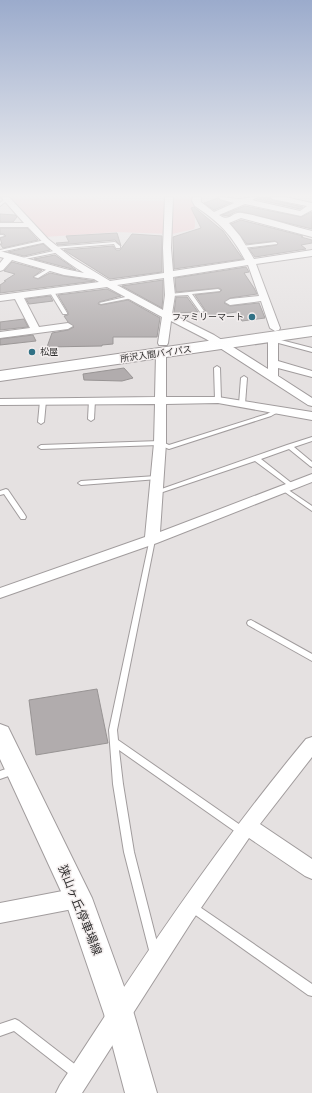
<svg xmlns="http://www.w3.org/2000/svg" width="312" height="1093" font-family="Helvetica,'Noto Sans JP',sans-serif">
	<rect width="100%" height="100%" fill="#e5e1e1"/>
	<polygon fill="#edc5c9" points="10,197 98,197 96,200 171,201 172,197 194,197 195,226 194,229 172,234 116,232 45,237"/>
	<g fill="#b1acad" stroke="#989494">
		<polygon points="258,197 270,197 272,200 303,207 300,209 256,199"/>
		<polygon points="218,198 220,200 230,203 214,210 204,203"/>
		<polygon points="245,206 301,217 312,212 312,229 242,212 235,212 228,216 222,215"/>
		<polygon points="194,207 223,231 243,259 174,269 173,237 201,228 191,208"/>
		<polygon points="0,214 15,215 17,217 13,222 0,222"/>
		<polygon points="241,220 303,236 301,237 312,240 312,243 301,245 306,249 255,257 249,249 277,245 278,243 275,241 247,244 231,224"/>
		<polygon points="0,228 27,228 38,240 3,248 0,244 2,244 0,238 6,236 4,234 0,234"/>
		<polygon points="117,233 121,246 115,240 58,245 56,243 69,242 66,236"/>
		<polygon points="132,234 162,236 162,272 110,279 64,250 113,246 116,250 120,250"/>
		<polygon points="43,244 50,250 24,256 8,252"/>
		<polygon points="55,255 68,264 76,270 34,259"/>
		<polygon points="12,262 42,270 33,277 38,279 50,273 64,276 95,281 0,293 0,285 6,281 4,281 15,274 4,271"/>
		<polygon points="246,267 249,272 244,273 254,288 257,294 230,298 224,303 230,306 259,303 265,318 242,321 236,312 209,316 195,295 220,292 222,290 219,288 176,292 175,278"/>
		<polygon points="163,280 163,295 162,308 122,286"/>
		<polygon points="107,289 121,296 99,302 98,304 101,305 128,300 160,318 157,337 113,337 113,344 102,345 102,346 47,347 52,333 68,330 74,327 68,322 64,316 68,315 68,312 58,295"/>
		<polygon points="50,296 53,301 29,304 26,299"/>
		<polygon points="176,297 187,297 198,312 174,313"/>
		<polygon points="24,319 28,327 0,330 0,322"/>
		<polygon points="33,335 36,341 0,345 0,339"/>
		<polygon points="124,368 133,378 122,381 84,380 83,374"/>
		<polygon points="97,689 108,743 36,755 29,700"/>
	</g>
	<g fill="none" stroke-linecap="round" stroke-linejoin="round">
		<g stroke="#a19c9d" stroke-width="2">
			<g id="lane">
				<polygon points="6,198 9,199 0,206 0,203"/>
				<polygon points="0,235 3,235 4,236 0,237"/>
				<polygon points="45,240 47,241 47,242 0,252 0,250"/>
				<polygon points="115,242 120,246 120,248 116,248 114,244 53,249 51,248 53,247"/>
				<polygon points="275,242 277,243 277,244 242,248 240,247 242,246"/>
				<polygon points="58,250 60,251 60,252 20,260 18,259"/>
				<polygon points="49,268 53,269 38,278 34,277"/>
				<polygon points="218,289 220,290 220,291 192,294 204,311 202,312 200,312 188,295 170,296 168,295 170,294"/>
				<polygon points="49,290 53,290 67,313 67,314 63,314 49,291"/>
				<polygon points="130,296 132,297 132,298 101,304 99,303"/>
				<polygon points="273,338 312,348 312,352 271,341 270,340"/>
				<polygon points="217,366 220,368 221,400 218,402 215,400 214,368"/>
				<polygon points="244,376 247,378 245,404 242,406 239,404 241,378"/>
				<polygon points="92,398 95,400 94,419 91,421 88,419 89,400"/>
				<polygon points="43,399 46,401 44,422 41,424 38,422 40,401"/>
				<polygon points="278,408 280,409 280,411 271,416 169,449 159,445 41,449 38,447 41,445 160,441 169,445 267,414"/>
				<polygon points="312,437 312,441 294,447 312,462 312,467 310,466 289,449 261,459 294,485 295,486 294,487 290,487 255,461 157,494 155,495 152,493 153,492 287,445"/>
				<polygon points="156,476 158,477 159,478 158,479 81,485 78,483 81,481"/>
				<polygon points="284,487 312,506 312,511 282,490 281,489 282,488"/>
				<polygon points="6,489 8,490 25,515 26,517 25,519 21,519 4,494 0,495 0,491"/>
				<polygon points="150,538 152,538 155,540 117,730 118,740 246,829 248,832 246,835 243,836 240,835 119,750 123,784 134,852 160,954 159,958 155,959 151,958 150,954 124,852 113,784 109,730"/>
				<polygon points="251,620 312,654 312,661 248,625 247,623 248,621"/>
				<polygon points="14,766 17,767 18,770 17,773 0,779 0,771"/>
				<polygon points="191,901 312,984 312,996 308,995 187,909 186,906 187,903"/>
				<polygon points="15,1019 19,1021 81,1069 83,1073 81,1077 77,1079 73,1077 14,1031 0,1036 0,1024"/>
			</g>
		</g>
		<g stroke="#a19c9d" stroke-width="2">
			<g id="street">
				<path d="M1,197H9L48,239L72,258L110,281L164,273L163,248L165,197H173L171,248L173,271L245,260C231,234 220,223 195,206L192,201L193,197H201V202L214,212L234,203L220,199L219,197C226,197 233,199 240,199C243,199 251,197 257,197L252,200L300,211L307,206L272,199L271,197H285L312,203V210L301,216L245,204L219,215C230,223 232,211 242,213C265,217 289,225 312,231V237L241,218L229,223L240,236L254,259L312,250V256L256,264L280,328L279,330L275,331L270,328L261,301L230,305L225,302L230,299L259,296L248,265L173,277L175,295L172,314L214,335L268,369V336L269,334H277L278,336V361L312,371V377L278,368V376L312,398V406L308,405L206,339L171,321L168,343L167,345H159L158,343L162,317L107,287L24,298L39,327L68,323L73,326L68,329L0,338V332L30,328L15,299L0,301V295L99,282L94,279L64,275L12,260L3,270L0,271V263L4,258L0,257V251L65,269L84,273C63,260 45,246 28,227H0V223H24ZM164,278L165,295L163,310L117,285Z"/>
				<polygon points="161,351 166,354 166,397 218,397 312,412 312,420 218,403 166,404 166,443 160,532 312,474 312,482 157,543 0,598 0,588 145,537 154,443 155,404 0,405 0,399 155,397 156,354"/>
				<path d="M312,737V757L260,824L312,859V879L305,876L249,838L192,921L82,1093H56L60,1085C137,966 215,848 306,739Z"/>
				<polygon points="78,888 85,891 88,898 85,905 78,908 0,923 0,903"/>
			</g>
		</g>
		<g stroke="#a19c9d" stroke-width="2">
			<polygon id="secondary" points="0,724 8,727 92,898 134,1014 157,1093 125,1093 104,1014 65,900 0,759"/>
		</g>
		<g stroke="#a19c9d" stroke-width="2">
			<polygon id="highway" points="312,326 312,336 0,381 0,371"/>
		</g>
		<use href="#lane" fill="#fff" fill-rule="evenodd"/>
		<use href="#street" fill="#fff" fill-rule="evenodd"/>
		<use href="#secondary" fill="#fff" fill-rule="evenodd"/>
		<use href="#highway" fill="#fff" fill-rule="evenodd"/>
	</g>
	<linearGradient id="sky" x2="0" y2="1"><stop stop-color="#9babcc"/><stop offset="0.56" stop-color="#f3f2f2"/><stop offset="1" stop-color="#f3f2f2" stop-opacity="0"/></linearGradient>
	<rect width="312" height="350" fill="url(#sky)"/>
	<g fill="#317185" stroke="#f3eeee" stroke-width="1.5">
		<circle cx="252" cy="317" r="4"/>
		<circle cx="32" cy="352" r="4"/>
	</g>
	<g text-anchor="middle" stroke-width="3" stroke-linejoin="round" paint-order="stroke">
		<g font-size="9" fill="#2e2d2d" stroke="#f3eeee" text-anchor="end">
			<text x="244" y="320">ファミリーマート</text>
			<text x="40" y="355" text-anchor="start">松屋</text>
		</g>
		<g font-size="9" fill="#2e2d2d" stroke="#f3eeee">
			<text transform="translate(156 354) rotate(-8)" y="3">所沢入間バイパス</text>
		</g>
		<g font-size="12" fill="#2e2d2d" stroke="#f3eeee">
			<text transform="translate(80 910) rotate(68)" y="4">狭山ヶ丘停車場線</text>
		</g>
	</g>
</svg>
